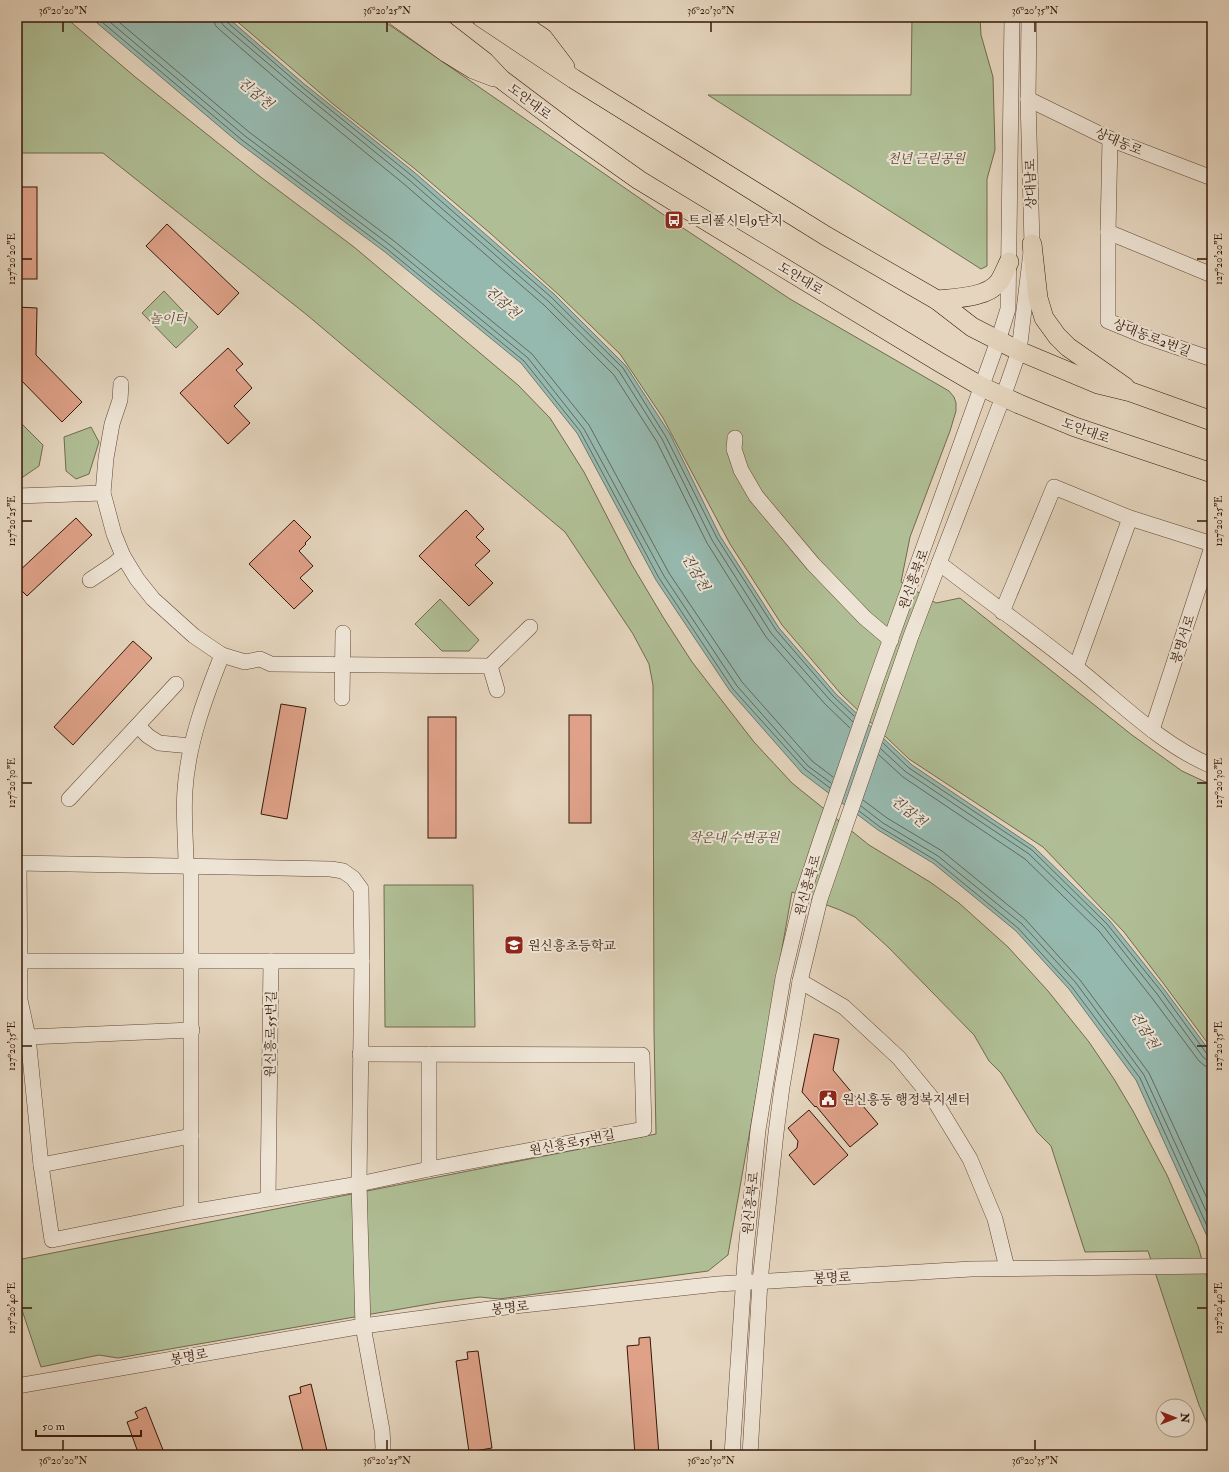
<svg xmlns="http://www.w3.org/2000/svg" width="1229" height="1472" font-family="'IM FELL Double Pica','Noto Serif KR',serif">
	<rect width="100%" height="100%" fill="#e5d5be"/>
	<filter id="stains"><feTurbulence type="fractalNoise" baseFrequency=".005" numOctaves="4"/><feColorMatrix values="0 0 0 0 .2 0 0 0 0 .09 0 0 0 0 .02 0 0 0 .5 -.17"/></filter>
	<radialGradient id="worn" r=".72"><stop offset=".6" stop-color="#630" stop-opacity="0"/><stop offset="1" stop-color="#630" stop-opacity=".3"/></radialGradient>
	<g fill="#b0be95" stroke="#736a4e">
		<polygon points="17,17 65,17 134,76 258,175 354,247 518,385 550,418 584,472 632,565 663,617 692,662 754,742 792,783 869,845 930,882 959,903 1008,947 1048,991 1089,1042 1114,1079 1133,1111 1167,1175 1198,1246 1212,1295 1212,1434 1199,1405 1148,1251 1085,1252 1051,1146 1037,1132 1001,1073 989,1061 974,1035 888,947 855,917 840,910 792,892 728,1255 708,1271 499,1299 480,1297 441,1302 118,1358 99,1355 41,1367 21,1307 17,1290 17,1260 656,1134 654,1032 653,685 649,664 633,634 565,532 365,364 307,315 103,153 17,153"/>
		<polygon points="232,17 378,17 674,222 790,299 949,391 954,397 956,403 956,411 950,431 910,537 901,582 936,603 960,598 1132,735 1182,771 1212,785 1212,1049 1163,983 1124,932 1043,847 909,759 841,694 782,625 730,544 663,418 620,354 559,295 490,233 415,169 333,104"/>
		<polygon points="912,17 980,17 981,35 993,77 995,150 987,179 987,266 981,269 708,95 911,95"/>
		<polygon points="164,291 198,327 176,348 142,313"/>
		<polygon points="17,419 43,445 39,466 20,479 17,477"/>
		<polygon points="91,427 99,442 89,474 76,479 66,471 64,437"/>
		<polygon points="440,599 479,640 469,651 442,651 415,624"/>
		<polygon points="384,885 473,885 475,1027 385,1027"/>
	</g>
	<polygon fill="#96b9af" stroke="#70786c" points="90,17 227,17 303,83 414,172 554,294 626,366 670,434 720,536 779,628 836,694 912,765 1034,847 1110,921 1164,989 1212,1054 1212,1247 1136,1080 1069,989 1016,931 933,863 878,830 802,773 730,691 656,580 577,433 521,363 385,252 239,143"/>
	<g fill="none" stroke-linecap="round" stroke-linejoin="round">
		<g stroke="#66685b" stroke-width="1">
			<polyline points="96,17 242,140 387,249 524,361 580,431 659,578 733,689 805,769 830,788"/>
			<polyline points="104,17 245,136 390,245 528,358 584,429 664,576 737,686 808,766 831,783"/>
			<polyline points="113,17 249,132 394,241 532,354 589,425 669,573 742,682 812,761 833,777"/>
			<polyline points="214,17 215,25 220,30 294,94 404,184 544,305 614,375 657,442 707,543 766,637 825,704 850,728"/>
			<polyline points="220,17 221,22 224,26 298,89 408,179 548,301 619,371 662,439 712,540 771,633 830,700 853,722"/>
			<polyline points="225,17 227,22 301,86 411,175 551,297 623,368 666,437 717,538 776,630 833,696 854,716"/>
			<polyline points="883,743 909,768 1032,850 1107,924 1161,991 1207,1054 1212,1056"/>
			<polyline points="881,749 906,772 1029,854 1104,927 1157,994 1203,1057 1207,1060 1212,1061"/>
			<polyline points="879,755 903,777 1025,859 1099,931 1152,998 1199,1061 1205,1066 1212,1067"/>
			<polyline points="863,800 887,818 942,851 1025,919 1080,980 1149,1073 1212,1209"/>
			<polyline points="861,806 883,823 938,856 1022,924 1076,983 1144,1075 1212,1224"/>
			<polyline points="859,811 880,827 935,860 1018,928 1072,987 1140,1078 1212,1237"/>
		</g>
	</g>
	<g fill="#dfa289" stroke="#361707">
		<rect x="17" y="187" width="20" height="92"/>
		<polygon points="167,224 239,293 218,315 146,246"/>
		<polygon points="17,307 37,308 36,355 82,402 62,422 17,376"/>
		<polygon points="228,348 243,364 236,370 252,388 234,406 250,423 228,444 180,393"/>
		<polygon points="466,510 484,529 476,537 490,551 475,565 493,583 469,606 419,556"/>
		<polygon points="76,518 92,535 27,596 17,586 17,573"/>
		<polygon points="294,520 311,537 305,543 306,544 299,551 313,566 300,578 313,591 294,609 249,564"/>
		<polygon points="133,641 152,658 73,745 54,727"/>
		<polygon points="281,704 306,708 287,819 261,814"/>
		<rect x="569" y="715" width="22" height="108"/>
		<rect x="428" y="717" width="28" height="121"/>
		<polygon points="814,1034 839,1039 833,1070 878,1124 850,1147 816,1106 815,1107 802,1092"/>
		<polygon points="809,1110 848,1155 814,1185 789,1155 797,1148 798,1141 788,1128"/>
		<polygon points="650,1337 659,1455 635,1455 627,1346 639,1345 639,1338"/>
		<polygon points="478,1351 492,1448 469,1452 456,1361 468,1359 467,1352"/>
		<polygon points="311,1384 328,1455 304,1455 289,1396 301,1393 300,1387"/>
		<polygon points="146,1407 165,1455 139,1455 127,1422 138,1418 135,1412"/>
	</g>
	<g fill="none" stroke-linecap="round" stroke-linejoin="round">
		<g stroke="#624635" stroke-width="16">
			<g id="minor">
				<polyline points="1028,99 1110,139 1212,178"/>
				<polyline points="1110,139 1108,232 1108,321 1147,337 1212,359"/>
				<polyline points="1108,232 1212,275"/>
				<polyline points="735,438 734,449 741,470 756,496 813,564 865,618 891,640"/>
				<polyline points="103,493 106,458 112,424 120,400 121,384"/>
				<polyline points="17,496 103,493 114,534 123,556 137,579 153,599 194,636 222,655 245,662 260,659 271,664 490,666 530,627"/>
				<path d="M939,563C984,598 1032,632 1077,668C1120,702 1160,744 1212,766"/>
				<polyline points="90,580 114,564 123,556"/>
				<polyline points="1002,612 1054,487 1130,518 1212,544"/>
				<polyline points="490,666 497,690"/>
				<polyline points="1076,667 1130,518"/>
				<polyline points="342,698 343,633"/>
				<polyline points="138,726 148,736 159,743 191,746"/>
				<polyline points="1152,730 1212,547"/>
				<polyline points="69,799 176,684"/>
				<polyline points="17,863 331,869 343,871 353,878 361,889 362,961 359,1184 363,1326 382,1430 383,1447 382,1455"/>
				<polyline points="19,863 20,1000 28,1037 41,1165 52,1240 191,1212 359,1184 429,1169 644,1129 642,1055 360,1054"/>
				<path d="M186,866C186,841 183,815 185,790C188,743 205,698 222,655"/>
				<polyline points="19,961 362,961"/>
				<polyline points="800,981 844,1007 899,1058 936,1103 970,1159 995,1219 1007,1268"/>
				<polyline points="28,1037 192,1030"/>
				<polyline points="429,1054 429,1169"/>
				<polyline points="41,1165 191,1136"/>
				<polyline points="268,1198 271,961"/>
				<polyline points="191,1212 191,866"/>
				<polyline points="17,1386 363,1326 497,1308 718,1284 971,1269 1212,1266"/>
				<polyline points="732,1455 745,1260 758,1130 783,978 803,894 820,842 877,677 998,341 1008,309 1012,17"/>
				<polyline points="750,1455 760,1281 776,1133 782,1087 800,981 820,899 893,688 911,636 1003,397 1019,351 1032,244 1028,99 1029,17"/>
			</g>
		</g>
		<g stroke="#361707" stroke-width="20">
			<g id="major">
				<polyline points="397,17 447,53 473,69 494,77"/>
				<polyline points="427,17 485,62 501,79 574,134 639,180 939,362 982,387 1019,404 1075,427 1212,473"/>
				<polyline points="481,17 574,79 826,236 937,300 972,327 1019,351 1098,384 1131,392 1212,421"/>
				<polyline points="512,17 543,38 565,67"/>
				<polyline points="1032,244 1038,298 1044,318 1057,336 1068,347 1125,387"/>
				<path d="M937,300C955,298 987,298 999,282C1003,276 1006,268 1009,262"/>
			</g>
		</g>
		<use href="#minor" stroke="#eee4d5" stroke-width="15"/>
		<use href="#major" stroke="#e5d5be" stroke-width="19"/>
	</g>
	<path fill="none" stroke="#361707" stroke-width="1.5" d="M63,22V32M387,22V32M711,22V32M1035,22V32M22,259H32M1197,259H1207M22,521H32M1197,521H1207M22,783H32M1197,783H1207M22,1046H32M1197,1046H1207M22,1308H32M1197,1308H1207M63,1440V1450M387,1440V1450M711,1440V1450M1035,1440V1450"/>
	<defs>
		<g id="bus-square" transform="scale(1)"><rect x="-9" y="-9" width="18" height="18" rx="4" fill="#8f2418" stroke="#eee4d5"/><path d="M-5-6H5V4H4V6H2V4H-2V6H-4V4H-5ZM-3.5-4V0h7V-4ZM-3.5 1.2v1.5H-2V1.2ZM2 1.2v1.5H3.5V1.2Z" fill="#fff"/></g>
		<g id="school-square" transform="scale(1)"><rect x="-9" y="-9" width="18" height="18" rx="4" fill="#8f2418" stroke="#eee4d5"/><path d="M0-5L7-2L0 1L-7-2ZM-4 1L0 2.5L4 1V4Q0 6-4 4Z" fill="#fff"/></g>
		<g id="civic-square" transform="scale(1)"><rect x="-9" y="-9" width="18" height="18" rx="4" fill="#8f2418" stroke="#eee4d5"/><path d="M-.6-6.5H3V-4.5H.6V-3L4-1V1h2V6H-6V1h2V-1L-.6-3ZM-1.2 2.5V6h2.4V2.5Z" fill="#fff"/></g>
	</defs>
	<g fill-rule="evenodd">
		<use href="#bus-square" x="674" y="220"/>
		<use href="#school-square" x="514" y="945"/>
		<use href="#civic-square" x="828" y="1099"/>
	</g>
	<g text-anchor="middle" stroke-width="4" stroke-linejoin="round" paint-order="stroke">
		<g font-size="13" fill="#361707" stroke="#eee4d5">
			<text transform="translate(530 101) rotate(37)" y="5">도안대로</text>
			<text transform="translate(1119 141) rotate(23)" y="5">상대동로</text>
			<text transform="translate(1030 184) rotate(-91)" y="5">상대남로</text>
			<text transform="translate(801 278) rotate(31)" y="5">도안대로</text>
			<text transform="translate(1152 337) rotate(21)" y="5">상대동로2번길</text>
			<text transform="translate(1086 430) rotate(20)" y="5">도안대로</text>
			<text transform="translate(913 579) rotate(-70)" y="5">원신흥북로</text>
			<text transform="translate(1182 639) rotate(-72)" y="5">봉명서로</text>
			<text transform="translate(807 885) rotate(-74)" y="5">원신흥북로</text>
			<text transform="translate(270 1034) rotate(-89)" y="5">원신흥로55번길</text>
			<text transform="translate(572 1142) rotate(-11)" y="5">원신흥로55번길</text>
			<text transform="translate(750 1203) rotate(-84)" y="5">원신흥북로</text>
			<text transform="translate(832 1277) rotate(-3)" y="5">봉명로</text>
			<text transform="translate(510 1307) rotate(-6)" y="5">봉명로</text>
			<text transform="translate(189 1356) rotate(-10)" y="5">봉명로</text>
		</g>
		<g font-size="13" font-style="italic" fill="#5b4932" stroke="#eee4d5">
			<text x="926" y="163">천년 근린공원</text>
			<text x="168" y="323">놀이터</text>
			<text x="734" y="842">작은내 수변공원</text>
		</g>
		<g font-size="13" fill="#361707" stroke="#eee4d5" text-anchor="start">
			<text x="688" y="225">트리풀시티9단지</text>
			<text x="528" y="950">원신흥초등학교</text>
			<text x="842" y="1104">원신흥동 행정복지센터</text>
		</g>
		<g font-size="14" font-style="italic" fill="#534839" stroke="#eee4d5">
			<text transform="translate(256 93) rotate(39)" y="5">진잠천</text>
			<text transform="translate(503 302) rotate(41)" y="5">진잠천</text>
			<text transform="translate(696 572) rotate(60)" y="5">진잠천</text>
			<text transform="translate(909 811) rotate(39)" y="5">진잠천</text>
			<text transform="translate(1145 1030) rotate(59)" y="5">진잠천</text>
		</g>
	</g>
	<rect width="1229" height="1472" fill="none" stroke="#e5d5be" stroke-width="44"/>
	<g transform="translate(1175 1418) rotate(90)"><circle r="19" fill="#eee4d5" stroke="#a49283"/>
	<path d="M0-3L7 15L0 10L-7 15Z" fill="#8f2418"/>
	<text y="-6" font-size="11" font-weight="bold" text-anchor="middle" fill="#361707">N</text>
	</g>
	<path d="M36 1430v6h105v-6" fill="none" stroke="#361707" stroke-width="2"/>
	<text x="42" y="1430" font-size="12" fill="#361707" stroke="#eee4d5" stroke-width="3" paint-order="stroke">50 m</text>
	<rect x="22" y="22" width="1185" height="1428" fill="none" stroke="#361707" stroke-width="1.5"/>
	<g font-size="10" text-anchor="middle" fill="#361707">
		<text x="63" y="14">36°20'20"N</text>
		<text x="387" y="14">36°20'25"N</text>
		<text x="711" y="14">36°20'30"N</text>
		<text x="1035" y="14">36°20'35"N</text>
		<text transform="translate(1218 259) rotate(-90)" y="4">127°20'20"E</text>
		<text transform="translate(11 259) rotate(-90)" y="4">127°20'20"E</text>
		<text transform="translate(1218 521) rotate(-90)" y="4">127°20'25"E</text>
		<text transform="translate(11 521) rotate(-90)" y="4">127°20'25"E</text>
		<text transform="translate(1218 783) rotate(-90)" y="4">127°20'30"E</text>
		<text transform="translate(11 783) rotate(-90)" y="4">127°20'30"E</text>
		<text transform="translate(11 1046) rotate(-90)" y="4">127°20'35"E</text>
		<text transform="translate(1218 1046) rotate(-90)" y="4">127°20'35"E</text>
		<text transform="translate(1218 1308) rotate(-90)" y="4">127°20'40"E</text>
		<text transform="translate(11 1308) rotate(-90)" y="4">127°20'40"E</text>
		<text x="63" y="1464">36°20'20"N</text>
		<text x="387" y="1464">36°20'25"N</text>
		<text x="711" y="1464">36°20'30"N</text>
		<text x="1035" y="1464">36°20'35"N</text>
	</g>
	<rect width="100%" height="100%" filter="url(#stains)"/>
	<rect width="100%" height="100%" fill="url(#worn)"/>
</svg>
